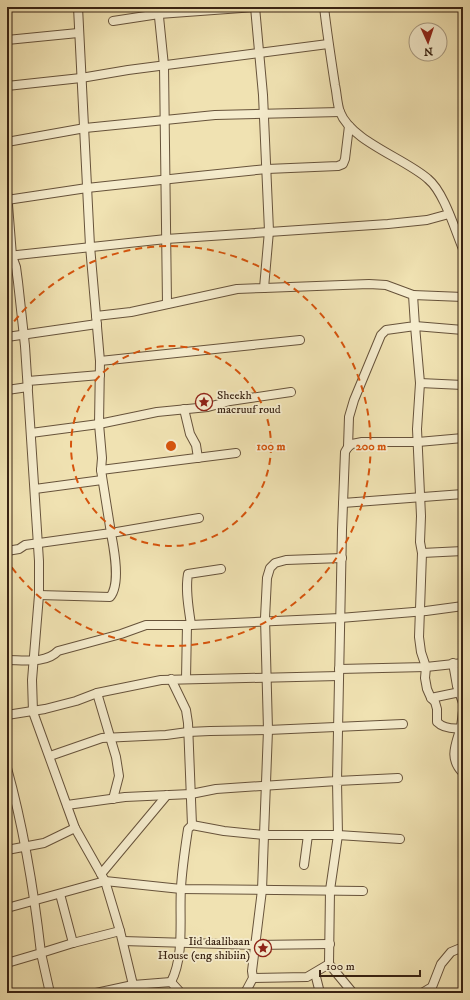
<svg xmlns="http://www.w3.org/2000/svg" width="470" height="1000" font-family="'IM FELL DW Pica',serif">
	<rect width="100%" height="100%" fill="#f0e2b2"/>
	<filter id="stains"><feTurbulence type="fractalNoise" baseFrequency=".005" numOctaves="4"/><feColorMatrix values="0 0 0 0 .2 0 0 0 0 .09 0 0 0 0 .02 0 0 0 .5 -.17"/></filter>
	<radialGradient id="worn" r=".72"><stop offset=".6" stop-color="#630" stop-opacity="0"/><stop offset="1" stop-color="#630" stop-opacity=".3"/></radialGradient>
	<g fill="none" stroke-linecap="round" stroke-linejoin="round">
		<g stroke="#67533b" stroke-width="10">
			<g id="minor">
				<polyline points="158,7 164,66 167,304"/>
				<path d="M324,7C327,33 331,59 335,85C337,94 337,104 340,112C351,141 406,159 428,179C444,192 455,230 463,249"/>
				<polyline points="113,21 159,14 255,7"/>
				<polyline points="7,40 78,33"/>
				<polyline points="7,86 81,78 128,70 328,44"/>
				<polyline points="7,142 85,128 215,115 340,112"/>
				<polyline points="7,192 12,256 16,267 18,282 25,346 39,561 39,595 32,680 33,712 75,828 105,881 120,931 135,993"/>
				<polyline points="7,200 87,188 189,177 267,169 338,166 343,164 345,159 349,126"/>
				<polyline points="8,256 166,239 388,224 427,220 449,214"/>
				<polyline points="264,288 369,284 386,285 413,295 415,326 386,330 381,335 354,400 349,417 348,447"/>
				<polyline points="413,295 463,297"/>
				<polyline points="96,316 131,312 237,289 264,288 269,231 263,95 255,7"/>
				<polyline points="7,337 97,324"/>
				<polyline points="100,361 300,340"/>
				<polyline points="28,381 100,375"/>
				<polyline points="420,383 415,326 463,330"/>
				<path d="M463,385L420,383L417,429L421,516L420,542L422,553L419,637L421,652L426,667L425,678L427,689L431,698L435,702L437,709V722C444,729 454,729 463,728"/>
				<polyline points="7,390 28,387"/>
				<polyline points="184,409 190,434 196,445 198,458"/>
				<polyline points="31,433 99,424 157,412 208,407 230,401 291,392"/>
				<polyline points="101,470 236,453"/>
				<polyline points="35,489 102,480"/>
				<polyline points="343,503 463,494"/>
				<polyline points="7,551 19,549 25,545 111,533 101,470 102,458 99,424 100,361 90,246 78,7"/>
				<polyline points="422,553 463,551"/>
				<path d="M39,595L110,597C121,584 114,549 111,533L199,518"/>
				<path d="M191,625C189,609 185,591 188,574L221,569"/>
				<path d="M7,660C23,660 46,664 58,651L121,634L146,625H191L340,618L426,611L463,606"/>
				<polyline points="453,663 457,686 463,703"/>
				<polyline points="339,669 426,667 463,663"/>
				<polyline points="186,679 187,625"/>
				<polyline points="97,693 116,757 119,776 113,799"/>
				<polyline points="431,698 460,692"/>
				<path d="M463,711C462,717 462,724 460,730C455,746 449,759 463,773"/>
				<polyline points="7,715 45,709 76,701 97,693 161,680 339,676"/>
				<polyline points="50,756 102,738 166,735 188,732 210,731 268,730 403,724"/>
				<path d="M7,768C24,829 34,891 41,953L7,963"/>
				<polyline points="67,805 125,797 191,794 216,789 337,781 342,530 345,452 348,447 352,444 362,442 418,442 463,438"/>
				<polyline points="192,825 224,831 264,835 338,835 400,839"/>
				<polyline points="7,850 44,843 75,828"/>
				<polyline points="304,865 308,835"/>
				<polyline points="101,874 167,795"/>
				<polyline points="60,894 73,943"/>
				<polyline points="7,908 105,881 181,889 363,891"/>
				<polyline points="123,941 255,945 330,944"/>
				<polyline points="315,973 320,993"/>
				<polyline points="253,978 307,977 329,964"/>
				<path d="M171,982C185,955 179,917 181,888C182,868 185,849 188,829L192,825L188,723L186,710L171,679"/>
				<polyline points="50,993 41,953 73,943 120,931"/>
				<polyline points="96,993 133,985 171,982 181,993"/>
				<polyline points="245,993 253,978 252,971 262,890 264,835 268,730 265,618 267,578 270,568 275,563 286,560 342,558"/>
				<polyline points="353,993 329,964 330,890 338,835 337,781 398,778"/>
				<polyline points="422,993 432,987 441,964 451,952 463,947"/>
			</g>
		</g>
		<use href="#minor" stroke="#f5eccd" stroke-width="8"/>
	</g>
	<g fill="none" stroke="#d6540d" stroke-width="2" stroke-dasharray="7 5">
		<circle cx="171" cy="446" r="100"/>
		<path d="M7 331A200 200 0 1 1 7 561"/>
	</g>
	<defs>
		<g id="sight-ring" transform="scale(0.9)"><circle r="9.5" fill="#f5eccd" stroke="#8f2418" stroke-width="1.5"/><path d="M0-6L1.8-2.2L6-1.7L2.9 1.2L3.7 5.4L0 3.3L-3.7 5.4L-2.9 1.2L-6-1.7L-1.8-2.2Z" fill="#8f2418"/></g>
	</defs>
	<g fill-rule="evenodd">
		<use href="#sight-ring" x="204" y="402"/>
		<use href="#sight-ring" x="263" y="948"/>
	</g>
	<g text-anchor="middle" stroke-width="3.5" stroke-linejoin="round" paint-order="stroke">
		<g font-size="12" fill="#392313" stroke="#f5eccd" text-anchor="start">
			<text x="217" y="399">Sheekh<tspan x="217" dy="14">macruuf roud</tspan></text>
			<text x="250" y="945" text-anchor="end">Iid daalibaan<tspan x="250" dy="14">House (eng shibiin)</tspan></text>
		</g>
	</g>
	<circle cx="171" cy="446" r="6" fill="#d6540d" stroke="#f5eccd" stroke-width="2"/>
	<g font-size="12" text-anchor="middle" font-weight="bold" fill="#d6540d" stroke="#f5eccd" stroke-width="3.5" stroke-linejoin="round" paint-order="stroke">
		<text x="271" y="450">100 m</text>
		<text x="371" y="450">200 m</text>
	</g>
	<rect width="470" height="1000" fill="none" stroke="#f0e2b2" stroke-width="24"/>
	<rect x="8" y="8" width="454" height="984" fill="none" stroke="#392313" stroke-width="2"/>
	<rect x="12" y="12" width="446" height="976" fill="none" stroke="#392313"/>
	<g transform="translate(428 42) rotate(177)"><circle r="19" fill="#f5eccd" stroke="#aa9c83"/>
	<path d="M0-3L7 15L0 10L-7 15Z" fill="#8f2418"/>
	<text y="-6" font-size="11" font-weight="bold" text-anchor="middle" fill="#392313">N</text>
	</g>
	<path d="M320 970v6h100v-6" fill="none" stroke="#392313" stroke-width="2"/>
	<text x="326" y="970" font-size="12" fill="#392313" stroke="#f5eccd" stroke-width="3" paint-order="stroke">100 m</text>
	<rect width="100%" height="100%" filter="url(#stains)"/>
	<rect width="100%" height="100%" fill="url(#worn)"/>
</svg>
